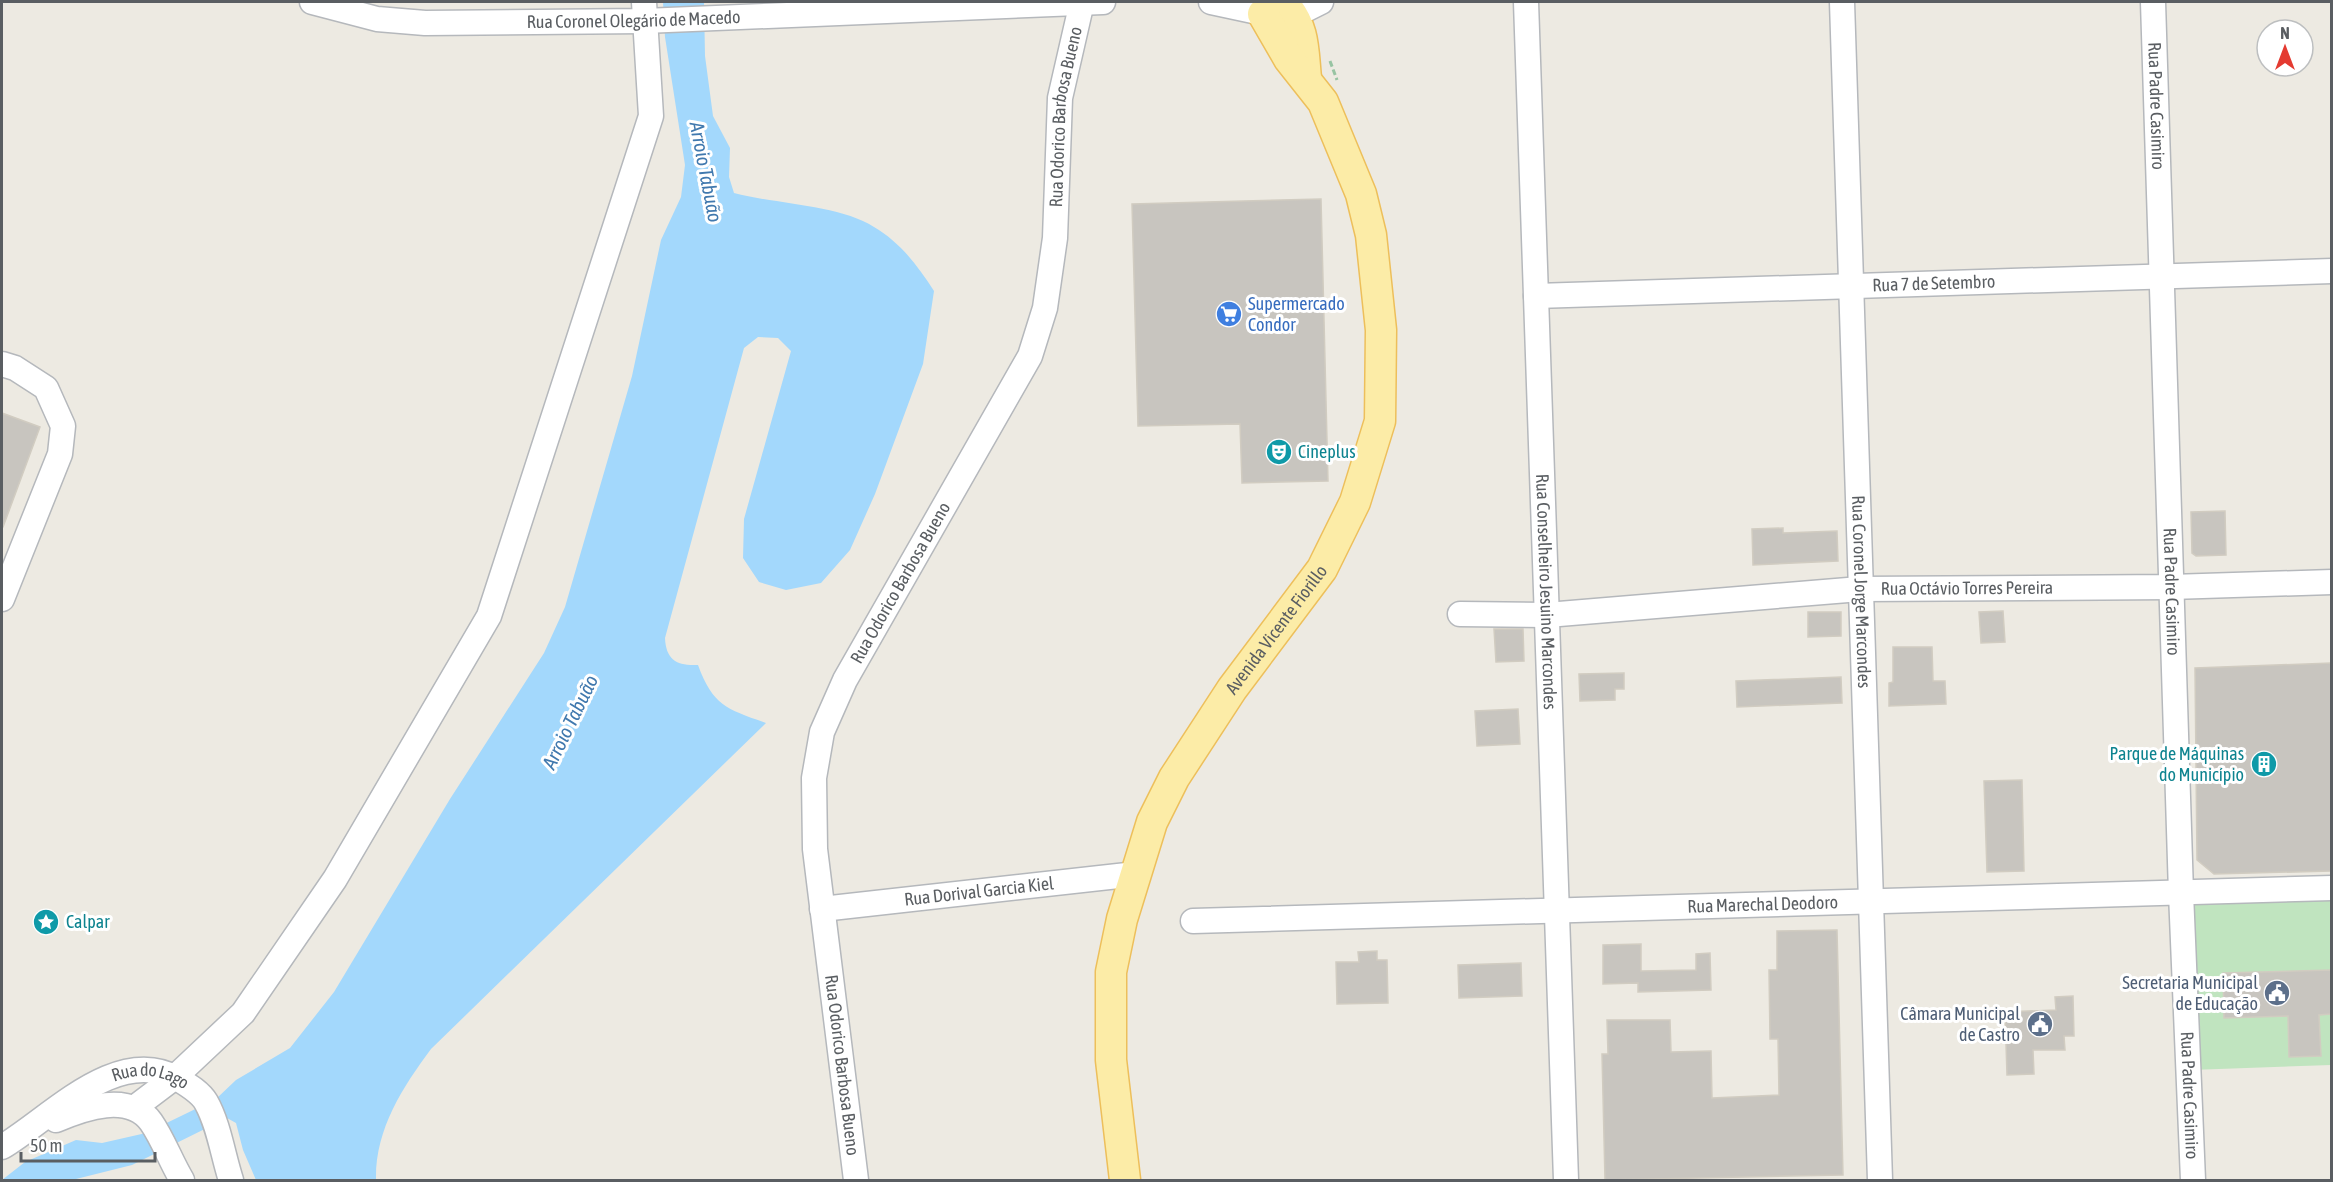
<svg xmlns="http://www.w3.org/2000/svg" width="2333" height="1182" font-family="'Asap Condensed',sans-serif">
	<rect width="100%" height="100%" fill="#edeae2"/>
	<polygon fill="#c0e4bf" points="2331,891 2331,1065 2191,1070 2185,896"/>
	<path fill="#a3d8fc" d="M663,2H704L705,56L713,116L730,148L729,177L734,193C775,204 840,205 874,227C900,242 918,266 934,291L923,364L875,494L850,550L821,583L786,590L759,582L743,558L744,519L791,351L778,338L758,337L744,348L665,638C666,660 677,666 698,665C713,706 727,709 766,723L431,1049C402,1088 375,1130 376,1180H256L243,1150L236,1123L227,1118L132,1165L72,1180H2L25,1162L76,1140L102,1143L146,1133L216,1099L236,1080L290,1048L334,992L450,799L544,653L565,607L632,376L661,240L681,197L685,165L665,37Z"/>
	<g fill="#c8c5bf" stroke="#d1ccc1" stroke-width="1.5">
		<polygon points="1321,199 1328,481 1242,483 1240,424 1138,426 1132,204"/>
		<polygon points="2,413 40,427 3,527 2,527"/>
		<polygon points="2225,511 2226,555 2196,556 2192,553 2191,512"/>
		<polygon points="1783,528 1783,533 1837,531 1838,561 1753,565 1752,529"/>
		<polygon points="2003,611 2005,642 1981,643 1979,612"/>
		<polygon points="1808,612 1841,612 1841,636 1808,637"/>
		<polygon points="1494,629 1523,629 1524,661 1496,662"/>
		<polygon points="1893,647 1932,647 1933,681 1945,681 1946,704 1889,706 1889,683 1893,682"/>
		<polygon points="2331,663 2331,871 2214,874 2197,860 2195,668"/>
		<polygon points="1624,673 1624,689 1615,689 1615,700 1580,701 1579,674"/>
		<polygon points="1841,677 1842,703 1737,707 1736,681"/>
		<polygon points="1518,709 1520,744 1477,746 1475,711"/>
		<polygon points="2022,780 2024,871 1987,872 1984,781"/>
		<polygon points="1837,930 1843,1175 1605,1180 1602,1054 1608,1054 1607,1020 1670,1020 1671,1052 1711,1051 1712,1098 1779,1095 1778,1039 1770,1039 1769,970 1777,970 1777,931"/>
		<polygon points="1641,944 1641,971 1696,970 1696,954 1710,953 1711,990 1638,992 1638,983 1603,984 1603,945"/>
		<polygon points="1377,951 1377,960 1387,960 1388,1003 1337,1004 1336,962 1359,962 1358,952"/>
		<polygon points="1521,963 1522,996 1459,998 1458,965"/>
		<polygon points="2331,970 2331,1014 2319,1015 2321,1056 2289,1057 2288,1016 2224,1018 2223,973"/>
		<polygon points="2073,996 2074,1036 2064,1036 2065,1050 2033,1050 2034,1074 2007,1075 2005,1012 2056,1010 2055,997"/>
	</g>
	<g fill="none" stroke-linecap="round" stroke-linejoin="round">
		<g stroke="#b5b8bc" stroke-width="27">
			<g id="minor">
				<path id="s1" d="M312,2L377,19L425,23L644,21L1103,2"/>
				<polyline points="1211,2 1253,11"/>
				<polyline points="1287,2 1307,9 1321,2"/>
				<path id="s2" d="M1526,2L1566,1180"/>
				<path id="s3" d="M1842,2L1880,1180"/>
				<path id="s4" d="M2153,2L2181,893L2193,1180"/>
				<path id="s5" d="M1536,296L2332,271"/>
				<polyline points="2,364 15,368 46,388 63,426 60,454 2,599"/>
				<path id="s6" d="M1460,614L1547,615L1860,589L2171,587L2332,582"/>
				<path id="s7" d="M822,909L1136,874"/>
				<path id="s8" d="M1193,921L2332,888"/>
				<polyline points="134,1108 175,1077 243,1013 335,879 489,616 651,116 644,2"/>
				<path d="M56,1120C84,1108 129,1092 151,1122C163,1139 171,1162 182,1180"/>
				<path id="s9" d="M2,1147C51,1118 117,1044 178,1079C188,1085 200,1092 206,1102C219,1125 223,1156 231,1180"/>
				<path id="s10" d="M856,1180L815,849L814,778L822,732L845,680L1030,356L1045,308L1055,238L1060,98L1082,2"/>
			</g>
		</g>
		<g stroke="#edbf5b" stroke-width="33">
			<g id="major">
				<path d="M1285,5C1305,29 1303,49 1306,78"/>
				<path id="s11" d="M1125,1180L1111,1060V972L1122,919L1152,822L1174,778L1232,689L1322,569L1355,502L1380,421L1381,330L1371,235L1361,194L1323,102L1289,59L1263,14"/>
			</g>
		</g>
		<polyline stroke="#98c4a3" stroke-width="3" stroke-dasharray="6 3" stroke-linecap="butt" points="1330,61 1337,80"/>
		<use href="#minor" stroke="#fff" stroke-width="24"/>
		<use href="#major" stroke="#fceca7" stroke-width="30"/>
	</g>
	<defs>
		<g id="supermarket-disc" transform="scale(1.35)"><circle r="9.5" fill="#3f7fe0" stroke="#fff"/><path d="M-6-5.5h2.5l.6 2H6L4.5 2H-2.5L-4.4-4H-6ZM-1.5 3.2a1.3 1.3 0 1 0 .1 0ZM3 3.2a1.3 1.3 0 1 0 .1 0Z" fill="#fff"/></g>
		<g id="theatre-disc" transform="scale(1.35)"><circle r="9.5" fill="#0f9aa8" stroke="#fff"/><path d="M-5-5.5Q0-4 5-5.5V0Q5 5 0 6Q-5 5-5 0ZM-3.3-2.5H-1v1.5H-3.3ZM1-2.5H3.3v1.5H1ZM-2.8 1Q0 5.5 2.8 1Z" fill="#fff"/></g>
		<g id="building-disc" transform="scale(1.35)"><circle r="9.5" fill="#0f9aa8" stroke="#fff"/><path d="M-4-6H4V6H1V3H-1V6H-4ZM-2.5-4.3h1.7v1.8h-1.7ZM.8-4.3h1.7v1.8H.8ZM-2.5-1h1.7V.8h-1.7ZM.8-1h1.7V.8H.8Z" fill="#fff"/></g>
		<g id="sight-disc" transform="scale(1.35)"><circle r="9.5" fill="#0f9aa8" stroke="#fff"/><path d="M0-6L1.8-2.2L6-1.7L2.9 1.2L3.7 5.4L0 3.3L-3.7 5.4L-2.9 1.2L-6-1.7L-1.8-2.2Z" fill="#fff"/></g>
		<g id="civic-disc" transform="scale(1.35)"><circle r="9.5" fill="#5c6f8a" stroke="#fff"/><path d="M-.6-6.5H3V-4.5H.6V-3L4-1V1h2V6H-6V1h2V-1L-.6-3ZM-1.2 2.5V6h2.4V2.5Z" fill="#fff"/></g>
	</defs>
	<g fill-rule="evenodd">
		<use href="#supermarket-disc" x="1229" y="314"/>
		<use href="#theatre-disc" x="1279" y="452"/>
		<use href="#building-disc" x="2264" y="764"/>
		<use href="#sight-disc" x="46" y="922"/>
		<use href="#civic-disc" x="2277" y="993"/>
		<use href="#civic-disc" x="2040" y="1024"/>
	</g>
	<g text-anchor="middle" stroke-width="6" stroke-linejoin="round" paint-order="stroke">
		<g font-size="18" fill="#5a5e62" stroke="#fff">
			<text dy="6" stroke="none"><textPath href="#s1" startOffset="324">Rua Coronel Olegário de Macedo</textPath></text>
			<text dy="6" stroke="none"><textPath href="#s4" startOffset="104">Rua Padre Casimiro</textPath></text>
			<text dy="6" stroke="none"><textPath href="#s10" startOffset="1124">Rua Odorico Barbosa Bueno</textPath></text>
			<text dy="6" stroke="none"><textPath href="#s5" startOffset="398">Rua 7 de Setembro</textPath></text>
			<text dy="6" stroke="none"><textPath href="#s10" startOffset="620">Rua Odorico Barbosa Bueno</textPath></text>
			<text dy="6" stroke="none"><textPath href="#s6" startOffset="508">Rua Octávio Torres Pereira</textPath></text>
			<text dy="6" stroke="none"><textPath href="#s2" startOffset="590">Rua Conselheiro Jesuino Marcondes</textPath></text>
			<text dy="6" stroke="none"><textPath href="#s3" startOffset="590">Rua Coronel Jorge Marcondes</textPath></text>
			<text dy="6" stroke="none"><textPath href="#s4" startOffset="590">Rua Padre Casimiro</textPath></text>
			<text dy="6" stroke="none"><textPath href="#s11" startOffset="594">Avenida Vicente Fiorillo</textPath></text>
			<text dy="6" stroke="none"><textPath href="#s7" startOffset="158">Rua Dorival Garcia Kiel</textPath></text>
			<text dy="6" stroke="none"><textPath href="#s8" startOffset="570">Rua Marechal Deodoro</textPath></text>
			<text transform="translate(842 1065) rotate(83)" y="6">Rua Odorico Barbosa Bueno</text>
			<text dy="6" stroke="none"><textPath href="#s9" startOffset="171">Rua do Lago</textPath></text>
			<text dy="6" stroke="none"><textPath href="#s4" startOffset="1094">Rua Padre Casimiro</textPath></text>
		</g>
		<g font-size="18" fill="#366cbe" stroke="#fff" text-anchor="start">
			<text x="1248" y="310">Supermercado<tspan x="1248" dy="21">Condor</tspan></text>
		</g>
		<g font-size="18" fill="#0d838f" stroke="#fff" text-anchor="start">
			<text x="1298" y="458">Cineplus</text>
			<text x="2244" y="760" text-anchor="end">Parque de Máquinas<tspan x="2244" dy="21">do Município</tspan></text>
			<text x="66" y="928">Calpar</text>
		</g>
		<g font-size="18" fill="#4e5e75" stroke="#fff" text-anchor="end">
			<text x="2258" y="989">Secretaria Municipal<tspan x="2258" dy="21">de Educação</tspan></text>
			<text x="2020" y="1020">Câmara Municipal<tspan x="2020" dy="21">de Castro</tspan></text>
		</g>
		<g font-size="20" font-style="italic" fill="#4179ae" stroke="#fff">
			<text transform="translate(706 172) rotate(79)" y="7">Arroio Tabuão</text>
			<text transform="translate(570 722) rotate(-64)" y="7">Arroio Tabuão</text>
		</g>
	</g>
	<rect width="2333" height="1182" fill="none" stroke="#5a5e62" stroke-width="6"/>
	<g transform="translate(2285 48)"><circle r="28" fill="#ffffff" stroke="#bdbfc0" stroke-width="1.5"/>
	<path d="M0-4.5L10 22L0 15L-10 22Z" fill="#e43a31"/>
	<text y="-9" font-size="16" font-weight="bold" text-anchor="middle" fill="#5a5e62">N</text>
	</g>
	<path d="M21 1152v9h134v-9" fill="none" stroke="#5a5e62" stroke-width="3"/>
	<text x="30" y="1152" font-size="18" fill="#5a5e62" stroke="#ffffff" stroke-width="4.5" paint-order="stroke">50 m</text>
</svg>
